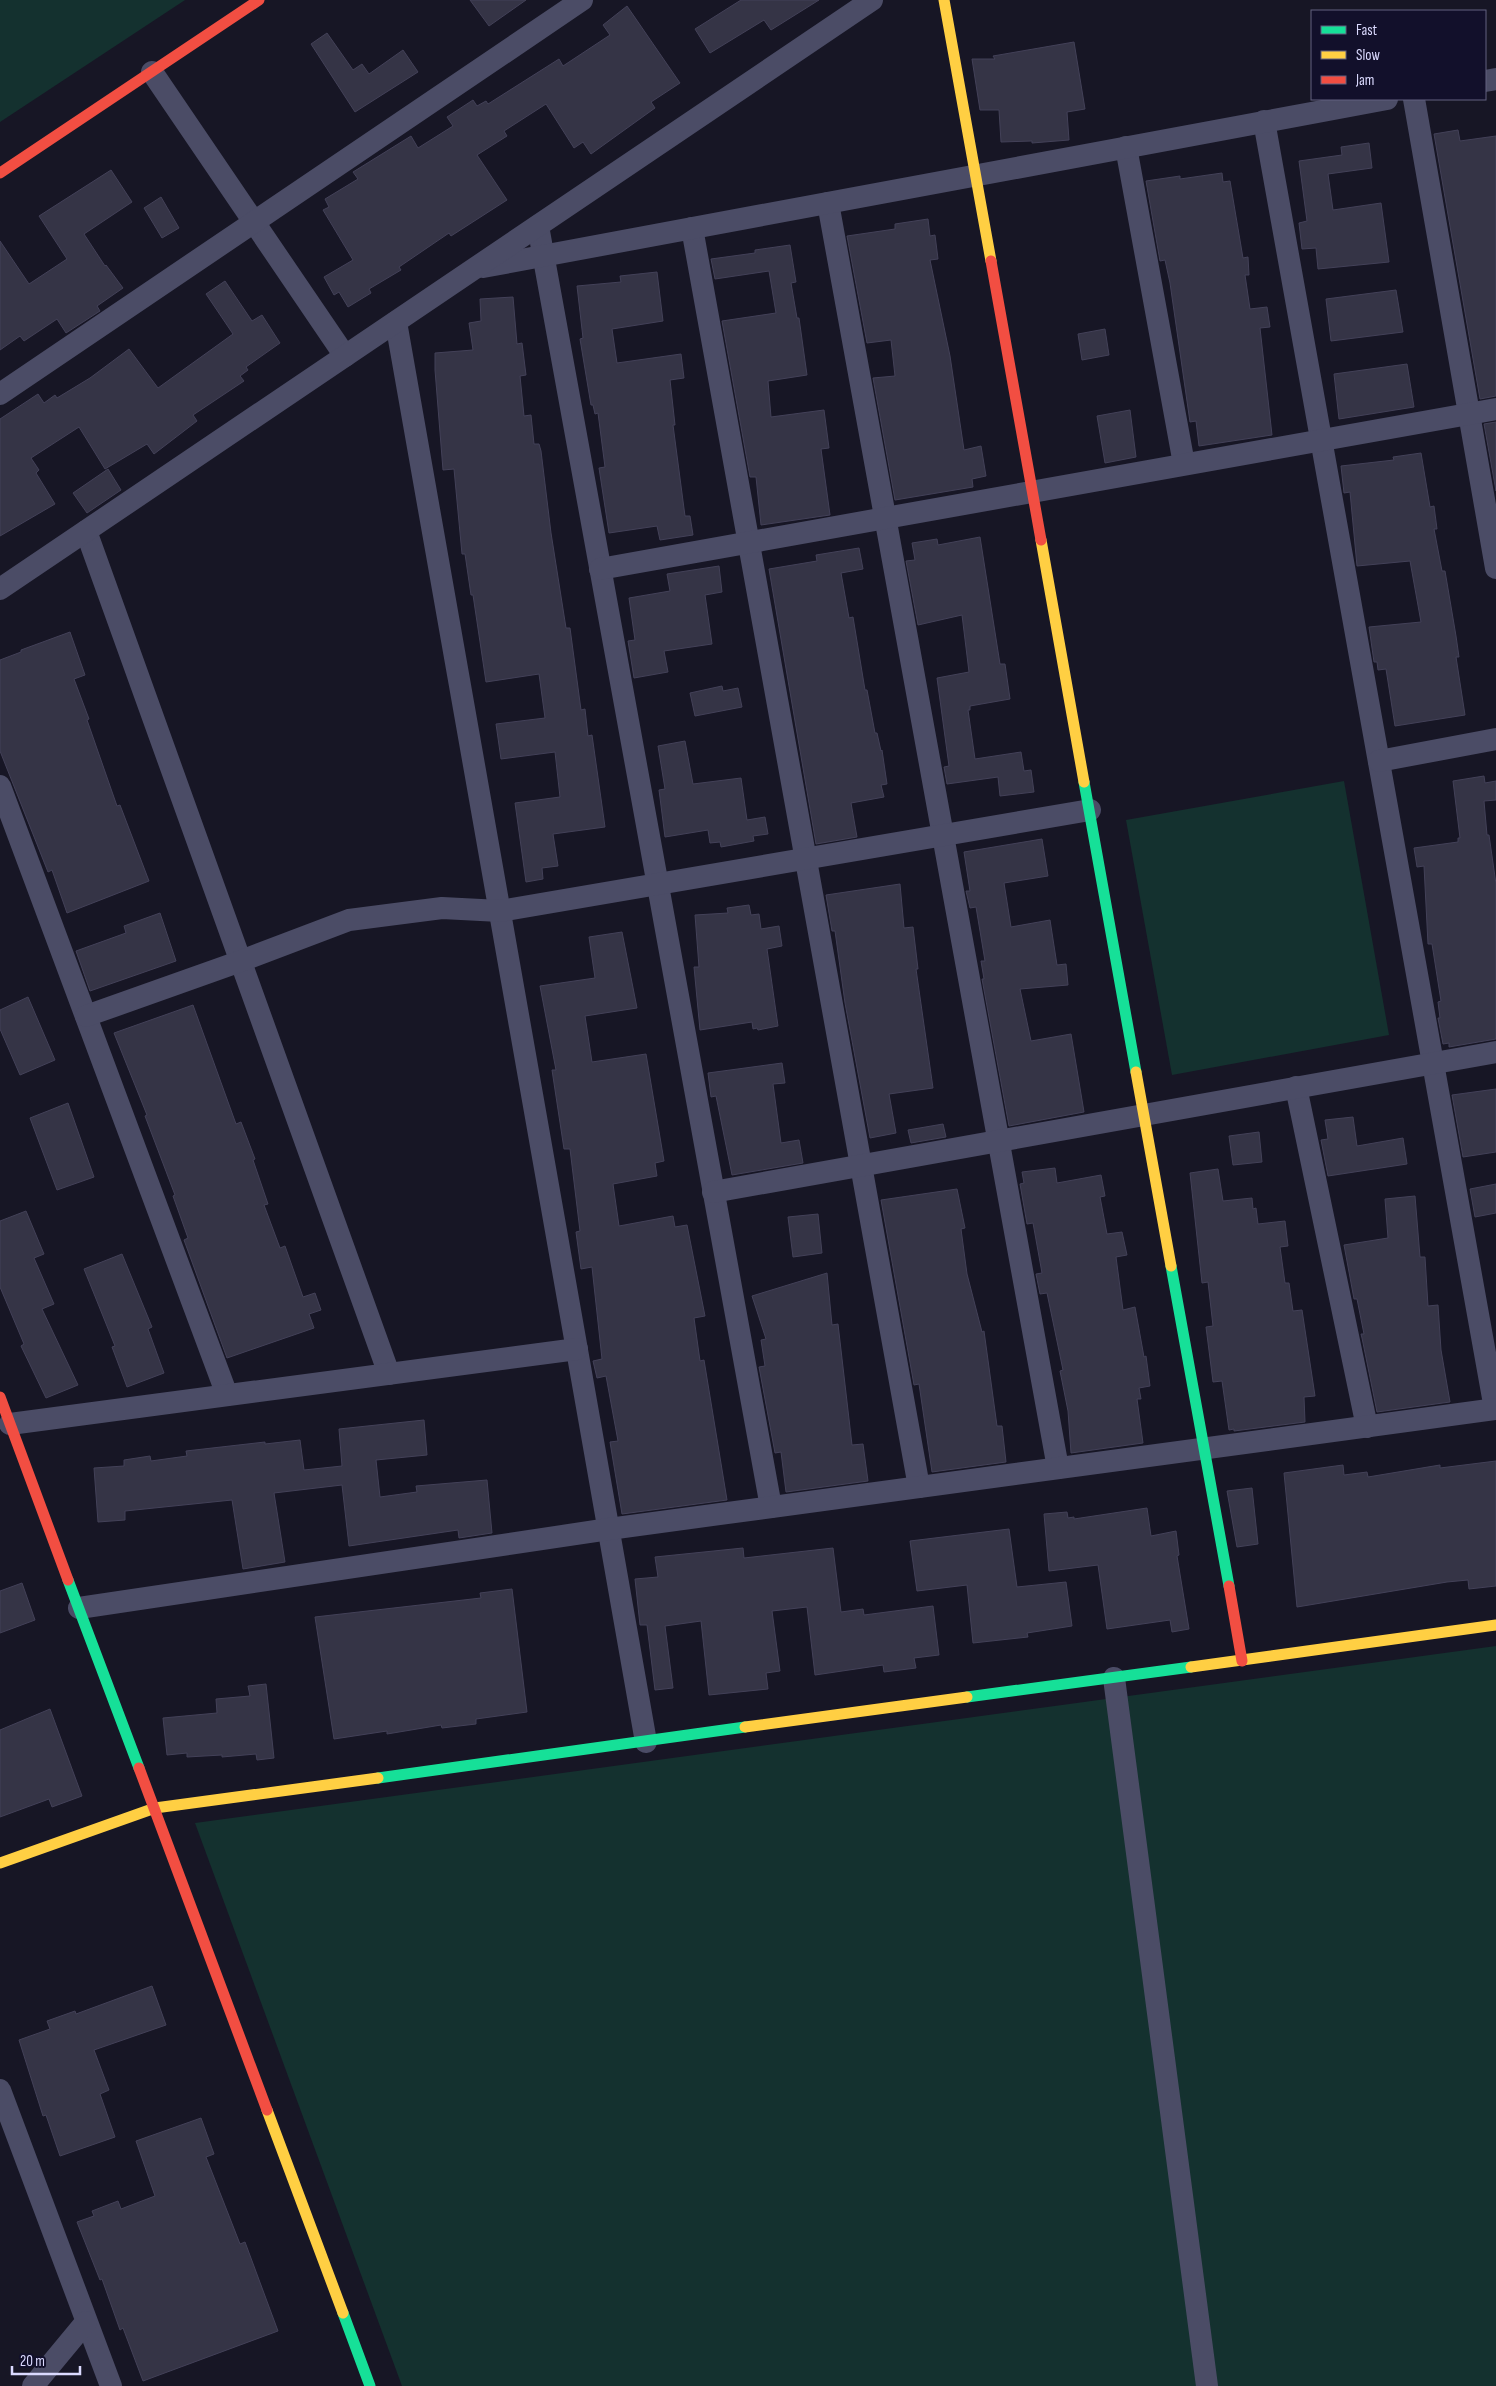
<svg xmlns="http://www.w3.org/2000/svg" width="1496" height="2386" font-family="'Sofia Sans Condensed',sans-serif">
	<rect width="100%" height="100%" fill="#171625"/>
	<g fill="#14312f">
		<polygon points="0,0 185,0 0,122"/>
		<polygon points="1344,781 1389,1035 1172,1075 1126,820"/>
		<polygon points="1496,1646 1496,2386 402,2386 195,1823"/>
	</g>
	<g fill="#353446" stroke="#434158">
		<polygon points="470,0 526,0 489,26"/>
		<polygon points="741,0 819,0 771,30 764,20 710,53 695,29"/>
		<polygon points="627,6 680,83 651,102 655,108 591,154 583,142 574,148 546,104 504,131 507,136 477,155 507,200 451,236 449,233 399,267 401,270 369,289 371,293 348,307 339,292 334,295 324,277 353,260 323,210 329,207 325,199 358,179 353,172 411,136 418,148 453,126 447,117 473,100 477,106 486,101 488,104 559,59 563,66 610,35 603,25"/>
		<polygon points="327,33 353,70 362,64 369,74 403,50 418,72 355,112 311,44"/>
		<polygon points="1074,42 1085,109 1067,112 1069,140 1032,143 1032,141 1001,142 999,110 980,110 972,59 995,59 993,56"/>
		<polygon points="1458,130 1460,141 1496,136 1496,396 1480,399 1434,134"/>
		<polygon points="1369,143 1372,168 1328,174 1333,210 1381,203 1389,262 1318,269 1316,248 1302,249 1299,223 1307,221 1299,161 1342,155 1341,147"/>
		<polygon points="111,170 132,202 84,234 105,266 106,265 123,288 97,306 100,311 66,333 57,319 24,341 20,336 0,350 0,241 29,284 67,259 39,216"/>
		<polygon points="1222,173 1223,182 1230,181 1243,258 1248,257 1249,275 1245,275 1250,309 1267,307 1270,327 1260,328 1272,435 1199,446 1196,421 1190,422 1170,283 1165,260 1160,261 1146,181 1180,176 1180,179"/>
		<polygon points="161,197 179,228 162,238 144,208"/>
		<polygon points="928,219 930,236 935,235 938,259 930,260 950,356 964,450 981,446 986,476 972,479 973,487 895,500 873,378 895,376 891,340 867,343 847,236 895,229 895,224"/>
		<polygon points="790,245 796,282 791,283 797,318 799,318 807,375 768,381 771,417 824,410 829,448 821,449 830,515 761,525 756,477 750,477 722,321 776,313 769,271 715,279 711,259 755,253 755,250"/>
		<polygon points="657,272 663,321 612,329 617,363 681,354 684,378 670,380 675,425 673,425 685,516 690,516 693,535 660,540 657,526 609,533 599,468 605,467 598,413 595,414 593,405 591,405 580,339 583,338 577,286 621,282 620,276"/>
		<polygon points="225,281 252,321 262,315 280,343 246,367 248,370 240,376 244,381 193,415 197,421 154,454 147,444 105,469 79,427 31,458 39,470 36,473 55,504 0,536 0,419 38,394 44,403 55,395 57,398 90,378 129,349 158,388 233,334 206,294"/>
		<polygon points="1396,290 1403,332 1331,341 1326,299"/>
		<polygon points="513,297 517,344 522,343 526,375 520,376 524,416 531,415 534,444 539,444 541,451 551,533 566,628 570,628 581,710 585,709 588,736 592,735 605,827 553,834 558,866 542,868 543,879 526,882 515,803 560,797 555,752 501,759 496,724 545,718 539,674 486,682 473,595 471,595 465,554 462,554 454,469 443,470 435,370 435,353 473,350 469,323 481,321 480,299"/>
		<polygon points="1105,329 1109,355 1082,360 1078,334"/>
		<polygon points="1407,364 1414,407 1339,419 1334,374"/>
		<polygon points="1130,410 1136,457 1105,463 1097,416"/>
		<polygon points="1496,422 1496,491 1484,424"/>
		<polygon points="1421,453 1430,507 1434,506 1437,529 1434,529 1442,571 1445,571 1456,636 1459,657 1456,657 1465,715 1395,726 1386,669 1378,670 1377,662 1374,662 1369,627 1421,622 1410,561 1357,566 1350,492 1344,493 1341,466 1394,460 1393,457"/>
		<polygon points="108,469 121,490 87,513 73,493"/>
		<polygon points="980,537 1000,664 1005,664 1010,699 970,706 970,710 968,710 975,759 1021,752 1024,771 1031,770 1034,792 1000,796 998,777 947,784 944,767 949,766 937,678 969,672 962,615 918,625 906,561 915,560 912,543 937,539 938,545"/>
		<polygon points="859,548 863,569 841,573 849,618 853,617 865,690 867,690 875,733 877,733 881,751 882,750 887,784 881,785 884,797 851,803 857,837 816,844 769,569 817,561 816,555"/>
		<polygon points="719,566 722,592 705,595 712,644 664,651 668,672 634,678 628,641 635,640 629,598 670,591 667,574"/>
		<polygon points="70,632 85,675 74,679 89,719 87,720 117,806 120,805 149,881 67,913 52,870 48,872 0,751 0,660 21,652 21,650"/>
		<polygon points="722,686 723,691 738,688 742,707 695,716 690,693"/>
		<polygon points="685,741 693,784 741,778 747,820 765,817 768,834 753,836 754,841 721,847 720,842 710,843 708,830 665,837 659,790 665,789 658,746"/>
		<polygon points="1484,776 1485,783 1496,781 1496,800 1484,801 1487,835 1489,835 1496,884 1496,1039 1449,1047 1449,1043 1443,1044 1438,1018 1440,1018 1438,1002 1441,1001 1432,944 1428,944 1424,866 1417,867 1414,848 1458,842 1458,838 1460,838 1453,781"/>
		<polygon points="1042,839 1048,876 1004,883 1011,927 1050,920 1057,965 1066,964 1068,985 1020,989 1031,1041 1071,1034 1084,1112 1009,1126 982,979 984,979 981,961 985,961 976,907 970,908 966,891 970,891 964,852"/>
		<polygon points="900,884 904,928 913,927 918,969 916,969 933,1088 889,1094 896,1133 870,1138 845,1003 835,931 832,931 826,895"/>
		<polygon points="749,905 751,915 759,914 761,929 779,926 782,946 767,949 778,1026 758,1030 757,1028 753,1029 752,1022 700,1030 694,967 699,967 695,915 728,913 727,908"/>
		<polygon points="160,913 176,961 90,991 76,951 126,933 124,926"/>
		<polygon points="622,932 637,1008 585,1016 592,1062 646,1054 664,1161 655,1163 657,1176 613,1184 619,1226 673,1216 675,1227 687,1225 705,1316 694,1318 700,1361 704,1360 727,1500 622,1514 610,1442 618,1441 606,1376 597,1378 593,1361 602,1359 592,1267 581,1269 576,1232 580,1231 570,1149 564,1149 552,1070 556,1070 540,986 595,978 589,937"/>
		<polygon points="28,997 55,1060 20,1075 0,1029 0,1010"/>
		<polygon points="193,1005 236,1124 241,1122 255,1159 253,1160 268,1204 264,1205 280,1248 285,1246 303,1297 315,1293 321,1310 309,1314 314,1328 227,1358 184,1240 188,1238 173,1196 175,1195 145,1116 147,1115 114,1033"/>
		<polygon points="782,1063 785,1083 773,1084 781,1143 799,1140 803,1163 732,1175 716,1096 711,1097 708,1073"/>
		<polygon points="1496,1089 1496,1152 1463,1157 1452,1095"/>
		<polygon points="68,1103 94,1177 57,1190 30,1118"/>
		<polygon points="1353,1117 1357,1146 1403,1138 1407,1164 1328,1176 1321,1140 1328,1139 1325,1120"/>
		<polygon points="943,1124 946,1137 911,1143 908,1130"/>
		<polygon points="1259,1132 1262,1162 1233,1165 1229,1136"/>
		<polygon points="1055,1168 1057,1183 1101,1175 1105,1196 1100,1197 1107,1234 1122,1232 1127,1255 1116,1257 1123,1310 1135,1307 1144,1357 1146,1356 1150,1386 1139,1388 1141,1399 1137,1399 1143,1443 1071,1453 1068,1411 1060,1371 1063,1370 1047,1293 1040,1294 1036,1274 1042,1273 1033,1223 1027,1224 1020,1184 1024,1183 1022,1172"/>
		<polygon points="1218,1169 1223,1201 1252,1198 1253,1209 1256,1208 1258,1224 1285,1221 1288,1246 1280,1247 1285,1283 1289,1283 1293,1311 1302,1310 1315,1396 1304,1397 1305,1422 1234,1431 1234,1429 1229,1430 1222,1381 1213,1382 1206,1327 1213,1326 1208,1282 1202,1283 1190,1173"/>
		<polygon points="1496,1184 1496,1213 1475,1217 1470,1189"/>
		<polygon points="957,1189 965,1228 961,1229 967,1274 982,1332 984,1331 997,1426 1002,1426 1006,1462 932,1472 919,1384 914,1385 881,1200"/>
		<polygon points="1415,1196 1420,1257 1425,1257 1428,1306 1438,1305 1441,1350 1450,1402 1377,1412 1362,1338 1361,1334 1364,1334 1357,1299 1354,1299 1344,1245 1388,1238 1385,1199"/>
		<polygon points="26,1211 44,1254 34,1258 54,1304 42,1309 78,1385 46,1398 21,1346 24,1344 0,1287 0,1221"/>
		<polygon points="818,1214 822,1253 793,1257 788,1217"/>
		<polygon points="122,1254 152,1327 148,1329 164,1373 127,1387 112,1347 115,1346 84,1269"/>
		<polygon points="827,1273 832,1325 838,1324 852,1445 863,1444 868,1481 786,1492 781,1452 775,1453 759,1367 765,1366 761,1340 766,1339 752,1296"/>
		<polygon points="424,1420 427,1455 376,1460 380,1497 417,1492 416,1486 487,1480 492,1533 459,1538 458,1530 349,1546 342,1485 274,1493 285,1562 243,1569 232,1500 125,1511 125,1520 98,1522 94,1468 124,1466 124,1460 150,1456 151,1461 187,1456 186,1451 265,1442 265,1444 300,1440 304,1470 342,1466 339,1429"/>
		<polygon points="1496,1461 1496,1586 1469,1589 1468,1580 1447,1582 1297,1607 1284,1473 1343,1465 1344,1475 1367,1472 1368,1477 1440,1465 1440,1468"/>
		<polygon points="1252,1488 1258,1544 1237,1547 1227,1491"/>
		<polygon points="1147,1508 1151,1536 1176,1531 1179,1555 1177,1556 1189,1629 1172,1632 1170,1620 1107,1629 1098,1565 1049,1571 1044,1514 1067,1512 1068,1518 1074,1517 1074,1519"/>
		<polygon points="1009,1529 1017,1587 1066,1582 1072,1626 1027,1633 1028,1637 973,1643 967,1585 917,1591 910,1541"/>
		<polygon points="743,1548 744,1558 833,1548 841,1612 863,1609 864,1615 933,1606 939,1655 914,1658 916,1668 884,1672 883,1665 815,1675 807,1607 772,1611 780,1671 766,1673 768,1689 709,1695 701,1621 665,1626 673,1688 655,1690 647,1625 640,1625 635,1579 658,1577 655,1557"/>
		<polygon points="22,1583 35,1620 0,1633 0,1591"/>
		<polygon points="512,1589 527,1712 476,1719 476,1724 442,1728 441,1725 387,1734 387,1731 334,1739 315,1617 481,1598 480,1593"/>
		<polygon points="266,1684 274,1758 257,1760 256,1754 222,1757 222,1755 187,1757 187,1753 167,1755 163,1718 217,1713 216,1699 250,1696 248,1686"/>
		<polygon points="50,1709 82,1796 52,1807 49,1799 0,1817 0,1730"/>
		<polygon points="152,1986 166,2025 94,2050 109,2090 100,2094 115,2137 60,2156 46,2115 43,2116 19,2040 50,2029 47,2021 75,2011 76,2014"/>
		<polygon points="201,2118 214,2154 206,2157 240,2244 245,2242 278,2331 143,2381 123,2328 120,2330 102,2279 100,2280 77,2222 94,2216 92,2211 118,2201 121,2209 155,2196 136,2141"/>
	</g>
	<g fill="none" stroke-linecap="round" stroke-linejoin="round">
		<g stroke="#4b4c66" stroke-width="22">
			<polyline points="152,72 345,356"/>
			<polyline points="1485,81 1496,79"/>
			<polyline points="1414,99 1496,568"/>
			<polyline points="1264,121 1495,1409"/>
			<polyline points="1126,147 1184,464"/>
			<polyline points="828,203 1058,1468"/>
			<polyline points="538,226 771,1507"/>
			<polyline points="692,228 919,1487"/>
			<polyline points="483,267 1387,99"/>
			<polyline points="396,322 646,1742"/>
			<polyline points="0,394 582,0"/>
			<polyline points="86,531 389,1374"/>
			<polyline points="600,569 1496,409"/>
			<polyline points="0,589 872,0"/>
			<polyline points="1379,761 1496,739"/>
			<polyline points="0,786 227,1395"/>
			<polyline points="86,1016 241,961 349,920 442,908 500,911 1090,810"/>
			<polyline points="1296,1087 1367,1427"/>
			<polyline points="713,1192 1496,1052"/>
			<polyline points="10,1424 577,1349"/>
			<polyline points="79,1608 609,1529 1496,1409"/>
			<polyline points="1114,1678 1207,2386"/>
			<polyline points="0,2090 111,2386"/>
			<polyline points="33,2386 86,2322"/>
		</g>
		<g stroke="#16e098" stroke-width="11">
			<polyline points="1084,782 1136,1072"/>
			<polyline points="1171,1266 1229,1586"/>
			<polyline points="68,1580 139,1768"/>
			<polyline points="967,1697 1191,1667"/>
			<polyline points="378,1778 745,1727"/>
			<polyline points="343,2313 370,2386"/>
		</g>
		<g stroke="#ffcf43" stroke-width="11">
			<polyline points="944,0 991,261"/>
			<polyline points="1041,540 1084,782"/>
			<polyline points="1136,1072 1171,1266"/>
			<polyline points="1191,1667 1496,1625"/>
			<polyline points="745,1727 967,1697"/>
			<polyline points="0,1863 155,1808 378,1778"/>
			<polyline points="267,2110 343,2313"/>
		</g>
		<g stroke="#f24e42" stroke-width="11">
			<polyline points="0,173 259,0"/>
			<polyline points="991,261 1041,540"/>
			<polyline points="0,1397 68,1580"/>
			<polyline points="1229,1586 1242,1661"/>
			<polyline points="139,1768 267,2110"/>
		</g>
	</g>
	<rect x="1311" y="10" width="175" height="90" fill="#12102b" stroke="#626180"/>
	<rect x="1321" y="26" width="25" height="8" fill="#16e098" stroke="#626180"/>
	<text x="1356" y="35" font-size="15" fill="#dbdaff">Fast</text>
	<rect x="1321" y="51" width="25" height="8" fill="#ffcf43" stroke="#626180"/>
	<text x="1356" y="60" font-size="15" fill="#dbdaff">Slow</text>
	<rect x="1321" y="76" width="25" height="8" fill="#f24e42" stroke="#626180"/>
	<text x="1356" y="85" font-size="15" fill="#dbdaff">Jam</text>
	<path d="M12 2366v8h68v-8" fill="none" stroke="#dbdaff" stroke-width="2.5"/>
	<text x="20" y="2366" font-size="15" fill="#dbdaff" stroke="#12102b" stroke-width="4" paint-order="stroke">20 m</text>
</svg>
